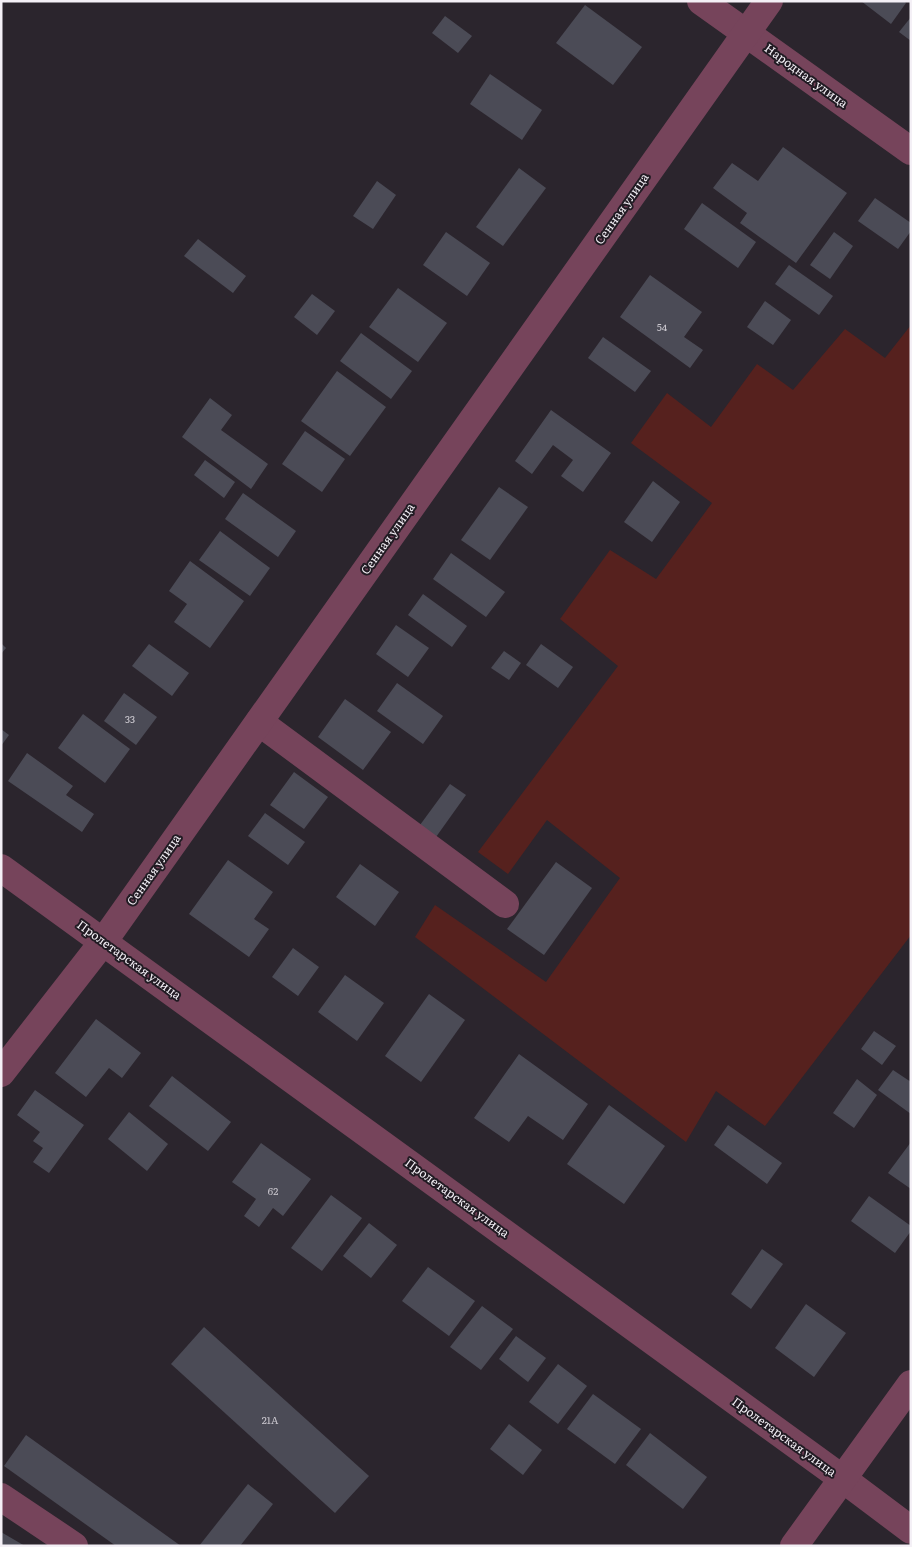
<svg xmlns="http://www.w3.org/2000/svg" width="912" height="1547" font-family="Literata,serif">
	<rect width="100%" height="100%" fill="#2b252d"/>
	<polygon fill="#56211e" points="911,325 911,935 765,1126 716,1091 686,1142 415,937 435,905 546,982 620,878 547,820 508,874 478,852 618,666 560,619 610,550 656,579 712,503 631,443 667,393 711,427 757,364 793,390 845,329 885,358"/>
	<g fill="#4b4b56">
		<polygon points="861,1 904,1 906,3 891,24"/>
		<polygon points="585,5 642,47 613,85 556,43"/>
		<polygon points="445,16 472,36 458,53 432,33"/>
		<polygon points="911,17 911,41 899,32"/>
		<polygon points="490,74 542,110 522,140 470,104"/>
		<polygon points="783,147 847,193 796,263 740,223 747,213 713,188 732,163 758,181"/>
		<polygon points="519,168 546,188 503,246 476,227"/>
		<polygon points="377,181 396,195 373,229 353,216"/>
		<polygon points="875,198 911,223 911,231 898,249 858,221"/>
		<polygon points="702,203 756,242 738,268 684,229"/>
		<polygon points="446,232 490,263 467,296 423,265"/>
		<polygon points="834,232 853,246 830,279 810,265"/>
		<polygon points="198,239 246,276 233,293 184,256"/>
		<polygon points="789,265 833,296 819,315 775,284"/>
		<polygon points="650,275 702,312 684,337 703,350 690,368 620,317"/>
		<polygon points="398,288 447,323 418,362 369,327"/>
		<polygon points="312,294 335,311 317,335 294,317"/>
		<polygon points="765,301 791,320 773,345 747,327"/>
		<polygon points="361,333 412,371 391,399 340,361"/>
		<polygon points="603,337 651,371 635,392 588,358"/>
		<polygon points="337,371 386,407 350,456 301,421"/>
		<polygon points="210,398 232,415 221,430 268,464 251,489 182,437"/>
		<polygon points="551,410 611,453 583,492 561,476 573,460 553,445 532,474 515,461"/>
		<polygon points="305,431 345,459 322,492 282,464"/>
		<polygon points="205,460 235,482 224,498 194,475"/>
		<polygon points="653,481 680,502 652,542 624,522"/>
		<polygon points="499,487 528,507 490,560 461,540"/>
		<polygon points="243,493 296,531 278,557 225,519"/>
		<polygon points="220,531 270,568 250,596 199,560"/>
		<polygon points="451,553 505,592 486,617 433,579"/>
		<polygon points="190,561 244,601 210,648 174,622 187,604 169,591"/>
		<polygon points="423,594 467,626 452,647 408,615"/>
		<polygon points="396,625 429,648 408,677 376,654"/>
		<polygon points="1,643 6,648 1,654"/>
		<polygon points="149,644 189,673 172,696 132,666"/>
		<polygon points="541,644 573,667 558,688 526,665"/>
		<polygon points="504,651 521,663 509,680 491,668"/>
		<polygon points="397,683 443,716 423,744 377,711"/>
		<polygon points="124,693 157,717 136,745 104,721"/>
		<polygon points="345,699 391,732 363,770 318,737"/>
		<polygon points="83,714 130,749 105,783 58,748"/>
		<polygon points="1,729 9,735 1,746"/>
		<polygon points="27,753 73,786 66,795 94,814 82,832 8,781"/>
		<polygon points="294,772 328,797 304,829 270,805"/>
		<polygon points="450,784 466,795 436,837 420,825"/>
		<polygon points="265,813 305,842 288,865 248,836"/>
		<polygon points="228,860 273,892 254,919 269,929 249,957 189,914"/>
		<polygon points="556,862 592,888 544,955 507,929"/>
		<polygon points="360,864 399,892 375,926 336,897"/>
		<polygon points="293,948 319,967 298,996 272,977"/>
		<polygon points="345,975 384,1003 357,1041 318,1012"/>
		<polygon points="429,994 465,1020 421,1082 385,1056"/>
		<polygon points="96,1019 141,1053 122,1078 109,1068 86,1097 55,1073"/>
		<polygon points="874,1031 896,1046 882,1065 861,1049"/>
		<polygon points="519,1054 588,1104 563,1140 528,1116 509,1142 474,1118"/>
		<polygon points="893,1070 911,1082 911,1114 878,1090"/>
		<polygon points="172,1076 231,1122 208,1151 149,1106"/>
		<polygon points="857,1079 877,1095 854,1128 833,1113"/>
		<polygon points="35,1090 84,1125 49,1173 33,1162 43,1148 33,1141 40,1132 17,1115"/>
		<polygon points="609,1105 665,1146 624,1204 567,1164"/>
		<polygon points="129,1112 168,1144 147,1171 108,1139"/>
		<polygon points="728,1125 782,1163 767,1184 714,1145"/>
		<polygon points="911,1142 911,1189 888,1173"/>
		<polygon points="261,1143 311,1179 283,1216 273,1208 259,1227 244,1216 256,1199 232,1182"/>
		<polygon points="331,1195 362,1218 322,1271 291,1248"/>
		<polygon points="869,1196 911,1226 911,1231 895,1253 851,1221"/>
		<polygon points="369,1223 397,1245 371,1278 343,1256"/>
		<polygon points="762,1249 783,1264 751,1309 731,1294"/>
		<polygon points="428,1267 475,1301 449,1336 402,1301"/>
		<polygon points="806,1304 846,1333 814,1377 775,1348"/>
		<polygon points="482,1306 513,1329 481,1370 450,1347"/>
		<polygon points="204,1327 369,1476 335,1513 171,1364"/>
		<polygon points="516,1336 546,1358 528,1382 499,1359"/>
		<polygon points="558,1364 587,1386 558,1424 529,1402"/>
		<polygon points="593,1394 641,1429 615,1464 567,1429"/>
		<polygon points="509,1424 542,1450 523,1475 490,1449"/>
		<polygon points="650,1433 707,1477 683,1509 626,1465"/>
		<polygon points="26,1435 181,1546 116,1546 4,1466"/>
		<polygon points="248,1484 273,1504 240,1546 199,1546"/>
		<polygon points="1,1532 25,1546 1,1546"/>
	</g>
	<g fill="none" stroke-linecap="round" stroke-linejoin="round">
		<g stroke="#76445b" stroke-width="28">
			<polyline points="701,1 911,151"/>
			<polyline points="259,722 505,904"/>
			<polyline points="1,868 843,1479 911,1530"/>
			<polyline points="1,1073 103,942 769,1"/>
			<polyline points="1,1497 74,1546"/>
			<polyline points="794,1546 911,1384"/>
		</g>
	</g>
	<g text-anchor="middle" stroke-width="4" stroke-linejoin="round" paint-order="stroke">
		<g font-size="10" fill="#cac7ce">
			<text x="662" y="331">54</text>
			<text x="130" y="723">33</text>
			<text x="273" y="1195">62</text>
			<text x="270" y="1424">21А</text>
		</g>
		<g font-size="12" fill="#f4f0f6" stroke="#211b23">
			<text transform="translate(806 76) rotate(36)" y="4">Народная улица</text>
			<text transform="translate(622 209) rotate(-55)" y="4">Сенная улица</text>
			<text transform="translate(388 539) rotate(-55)" y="4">Сенная улица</text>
			<text transform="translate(154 870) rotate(-55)" y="4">Сенная улица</text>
			<text transform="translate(129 960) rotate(36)" y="4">Пролетарская улица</text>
			<text transform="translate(457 1198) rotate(36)" y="4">Пролетарская улица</text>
			<text transform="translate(784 1437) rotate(36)" y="4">Пролетарская улица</text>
		</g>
	</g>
	<rect width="912" height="1547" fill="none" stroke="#f4f0f6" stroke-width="5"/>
</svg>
